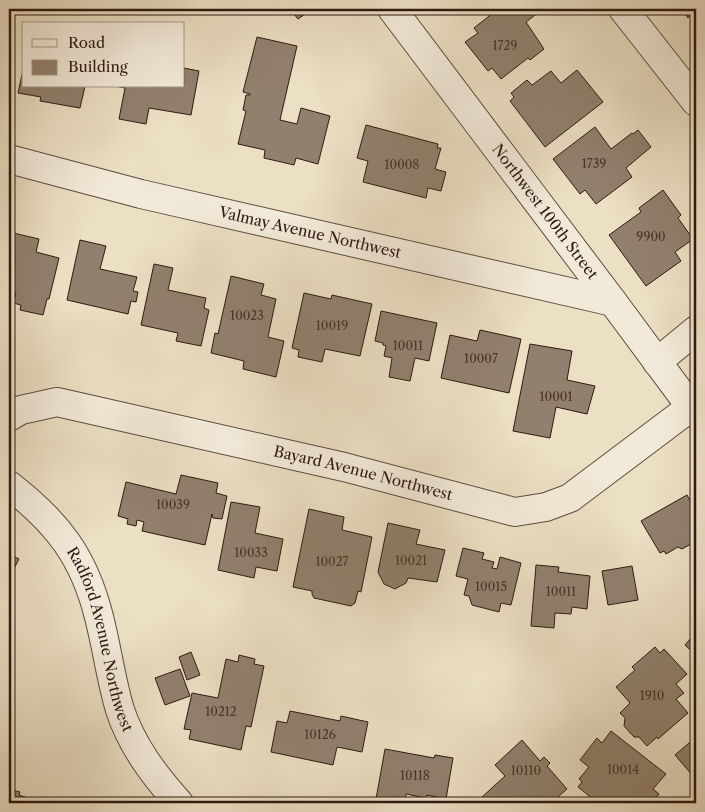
<svg xmlns="http://www.w3.org/2000/svg" width="705" height="812" font-family="'Libre Caslon Text',serif">
	<rect width="100%" height="100%" fill="#ebdfc4"/>
	<filter id="stains"><feTurbulence type="fractalNoise" baseFrequency=".004" numOctaves="4"/><feColorMatrix values="0 0 0 0 .2 0 0 0 0 .09 0 0 0 0 .02 0 0 0 .5 -.17"/></filter>
	<radialGradient id="worn" r=".72"><stop offset=".6" stop-color="#630" stop-opacity="0"/><stop offset="1" stop-color="#630" stop-opacity=".3"/></radialGradient>
	<g fill="#91806e" stroke="#2f1a11">
		<polygon points="290,9 312,9 298,19"/>
		<polygon points="498,9 504,9 509,15 511,13 507,9 536,9 539,12 526,22 544,49 530,60 528,58 501,79 492,68 488,71 465,42 478,33 474,28"/>
		<polygon points="686,9 696,9 696,25 690,16 688,18 683,11"/>
		<polygon points="257,37 297,46 280,120 297,124 301,108 330,116 318,164 296,158 294,165 264,158 265,150 238,144 246,111 243,110 246,95 250,95 250,94 243,92"/>
		<polygon points="24,65 24,86 85,86 80,108 40,101 41,97 18,93"/>
		<polygon points="184,68 199,71 191,115 149,108 146,124 119,119 125,88 115,86 184,86"/>
		<polygon points="577,70 603,102 545,147 510,101 514,97 511,93 527,80 532,85 551,71 561,83"/>
		<polygon points="366,125 438,144 437,148 441,148 435,169 446,172 441,191 428,188 426,198 363,182 368,161 357,158"/>
		<polygon points="595,127 611,149 632,133 633,134 638,130 651,147 626,168 632,177 596,204 585,190 580,194 553,159"/>
		<polygon points="663,190 681,215 678,218 693,239 675,252 681,261 646,286 609,235 641,212 639,208"/>
		<polygon points="9,232 39,239 36,252 59,258 49,299 47,299 43,315 20,310 21,305 13,303 16,293 9,292"/>
		<polygon points="80,240 106,246 100,269 137,277 133,291 138,292 136,302 131,301 128,314 67,300"/>
		<polygon points="154,264 173,268 168,290 206,298 204,308 209,310 201,346 176,341 178,333 141,325"/>
		<polygon points="231,276 264,284 261,295 276,299 268,337 284,341 276,377 243,369 244,361 211,353 215,333 218,334"/>
		<polygon points="304,293 331,299 332,295 372,304 360,356 325,349 322,362 298,357 299,350 292,348"/>
		<polygon points="381,311 437,323 429,361 415,358 410,381 389,377 392,358 384,356 386,346 383,345 383,343 375,341"/>
		<polygon points="480,330 521,339 509,393 441,378 450,335 477,341"/>
		<polygon points="530,344 572,351 567,380 595,386 587,414 556,407 550,438 513,431"/>
		<polygon points="181,475 218,483 216,493 227,496 222,519 213,518 212,514 205,545 142,531 144,522 137,520 136,526 127,524 128,519 118,516 126,482 176,494"/>
		<polygon points="687,495 696,511 696,533 691,536 693,539 691,544 682,549 678,547 666,554 664,551 660,553 641,521"/>
		<polygon points="231,502 260,507 255,533 283,539 277,571 256,567 254,578 218,570"/>
		<polygon points="309,509 344,517 342,530 372,537 361,592 358,591 355,603 351,606 314,598 312,594 312,591 293,587"/>
		<polygon points="388,523 420,530 416,544 445,550 437,582 408,578 406,583 395,589 384,584 378,572"/>
		<polygon points="9,543 12,545 10,549 13,549 11,555 19,559 9,578"/>
		<polygon points="463,548 484,553 482,559 494,562 492,568 497,569 500,557 521,563 511,605 501,603 499,612 472,605 469,596 464,595 468,579 456,576"/>
		<polygon points="536,565 559,567 558,572 590,576 587,609 572,607 571,614 555,613 554,628 531,626"/>
		<polygon points="632,566 638,600 608,605 602,571"/>
		<polygon points="696,632 696,655 685,645"/>
		<polygon points="655,647 660,653 664,649 687,674 676,684 684,693 676,699 688,713 658,739 657,737 647,746 639,737 634,737 624,726 625,718 620,713 630,703 616,687 635,670 632,667"/>
		<polygon points="191,652 200,675 187,680 179,657"/>
		<polygon points="239,655 255,659 254,664 264,666 251,727 246,726 241,750 189,739 191,730 184,729 192,693 218,698 226,659 238,662"/>
		<polygon points="180,669 190,696 165,705 155,678"/>
		<polygon points="290,711 340,721 341,716 368,722 362,752 337,747 333,765 271,752 277,721 287,723"/>
		<polygon points="611,731 666,774 653,789 659,794 652,803 598,803 578,787 582,782 579,779 589,767 580,760 597,738 602,743"/>
		<polygon points="696,737 696,773 693,776 675,755"/>
		<polygon points="522,740 540,761 544,757 550,763 547,766 567,789 551,803 485,803 481,798 505,776 495,765"/>
		<polygon points="385,749 434,758 435,755 453,758 446,799 427,795 426,798 406,794 405,803 376,799"/>
		<polygon points="9,789 20,792 19,795 42,803 9,803"/>
	</g>
	<g fill="none" stroke-linecap="round" stroke-linejoin="round">
		<g stroke="#5e4b3e" stroke-width="30">
			<g id="minor">
				<path id="s1" d="M392,9L613,302L696,414"/>
				<polyline points="623,9 696,102"/>
				<path id="s2" d="M9,159L141,194L613,302"/>
				<polyline points="657,362 696,330"/>
				<path id="s3" d="M9,417L21,410L57,402L344,467L515,512L546,507L570,498L691,407"/>
				<path id="s4" d="M9,485C58,523 84,557 99,617C107,648 111,680 120,710C132,746 154,775 179,803"/>
			</g>
		</g>
		<use href="#minor" stroke="#f2ead9" stroke-width="28"/>
	</g>
	<g text-anchor="middle" stroke-width="4.5" stroke-linejoin="round" paint-order="stroke">
		<g font-size="12" fill="#483428">
			<text x="505" y="50">1729</text>
			<text x="594" y="168">1739</text>
			<text x="402" y="169">10008</text>
			<text x="651" y="241">9900</text>
			<text x="247" y="320">10023</text>
			<text x="332" y="330">10019</text>
			<text x="408" y="350">10011</text>
			<text x="481" y="363">10007</text>
			<text x="556" y="401">10001</text>
			<text x="173" y="509">10039</text>
			<text x="251" y="557">10033</text>
			<text x="411" y="565">10021</text>
			<text x="332" y="566">10027</text>
			<text x="491" y="591">10015</text>
			<text x="561" y="596">10011</text>
			<text x="652" y="700">1910</text>
			<text x="221" y="716">10212</text>
			<text x="320" y="739">10126</text>
			<text x="623" y="774">10014</text>
			<text x="526" y="775">10110</text>
			<text x="415" y="780">10118</text>
		</g>
		<g font-size="15" fill="#2f1a11" stroke="#f2ead9">
			<text dy="5" stroke="none"><textPath href="#s1" startOffset="254">Northwest 100th Street</textPath></text>
			<text dy="5" stroke="none"><textPath href="#s2" startOffset="310">Valmay Avenue Northwest</textPath></text>
			<text dy="5" stroke="none"><textPath href="#s3" startOffset="365">Bayard Avenue Northwest</textPath></text>
			<text dy="5" stroke="none"><textPath href="#s4" startOffset="185">Radford Avenue Northwest</textPath></text>
		</g>
	</g>
	<rect width="705" height="812" fill="none" stroke="#ebdfc4" stroke-width="30"/>
	<rect x="10" y="10" width="685" height="792" fill="none" stroke="#2f1a11" stroke-width="2.5"/>
	<rect x="15" y="15" width="675" height="782" fill="none" stroke="#2f1a11"/>
	<rect x="22" y="22" width="162" height="65" fill="#f2ead9" stroke="#a49789"/>
	<rect x="32" y="39" width="25" height="8" fill="#f2ead9" stroke="#a49789"/>
	<text x="68" y="48" font-size="15" fill="#2f1a11">Road</text>
	<rect x="32" y="60" width="25" height="15" fill="#91806e" stroke="#a49789"/>
	<text x="68" y="72" font-size="15" fill="#2f1a11">Building</text>
	<rect width="100%" height="100%" filter="url(#stains)"/>
	<rect width="100%" height="100%" fill="url(#worn)"/>
</svg>
